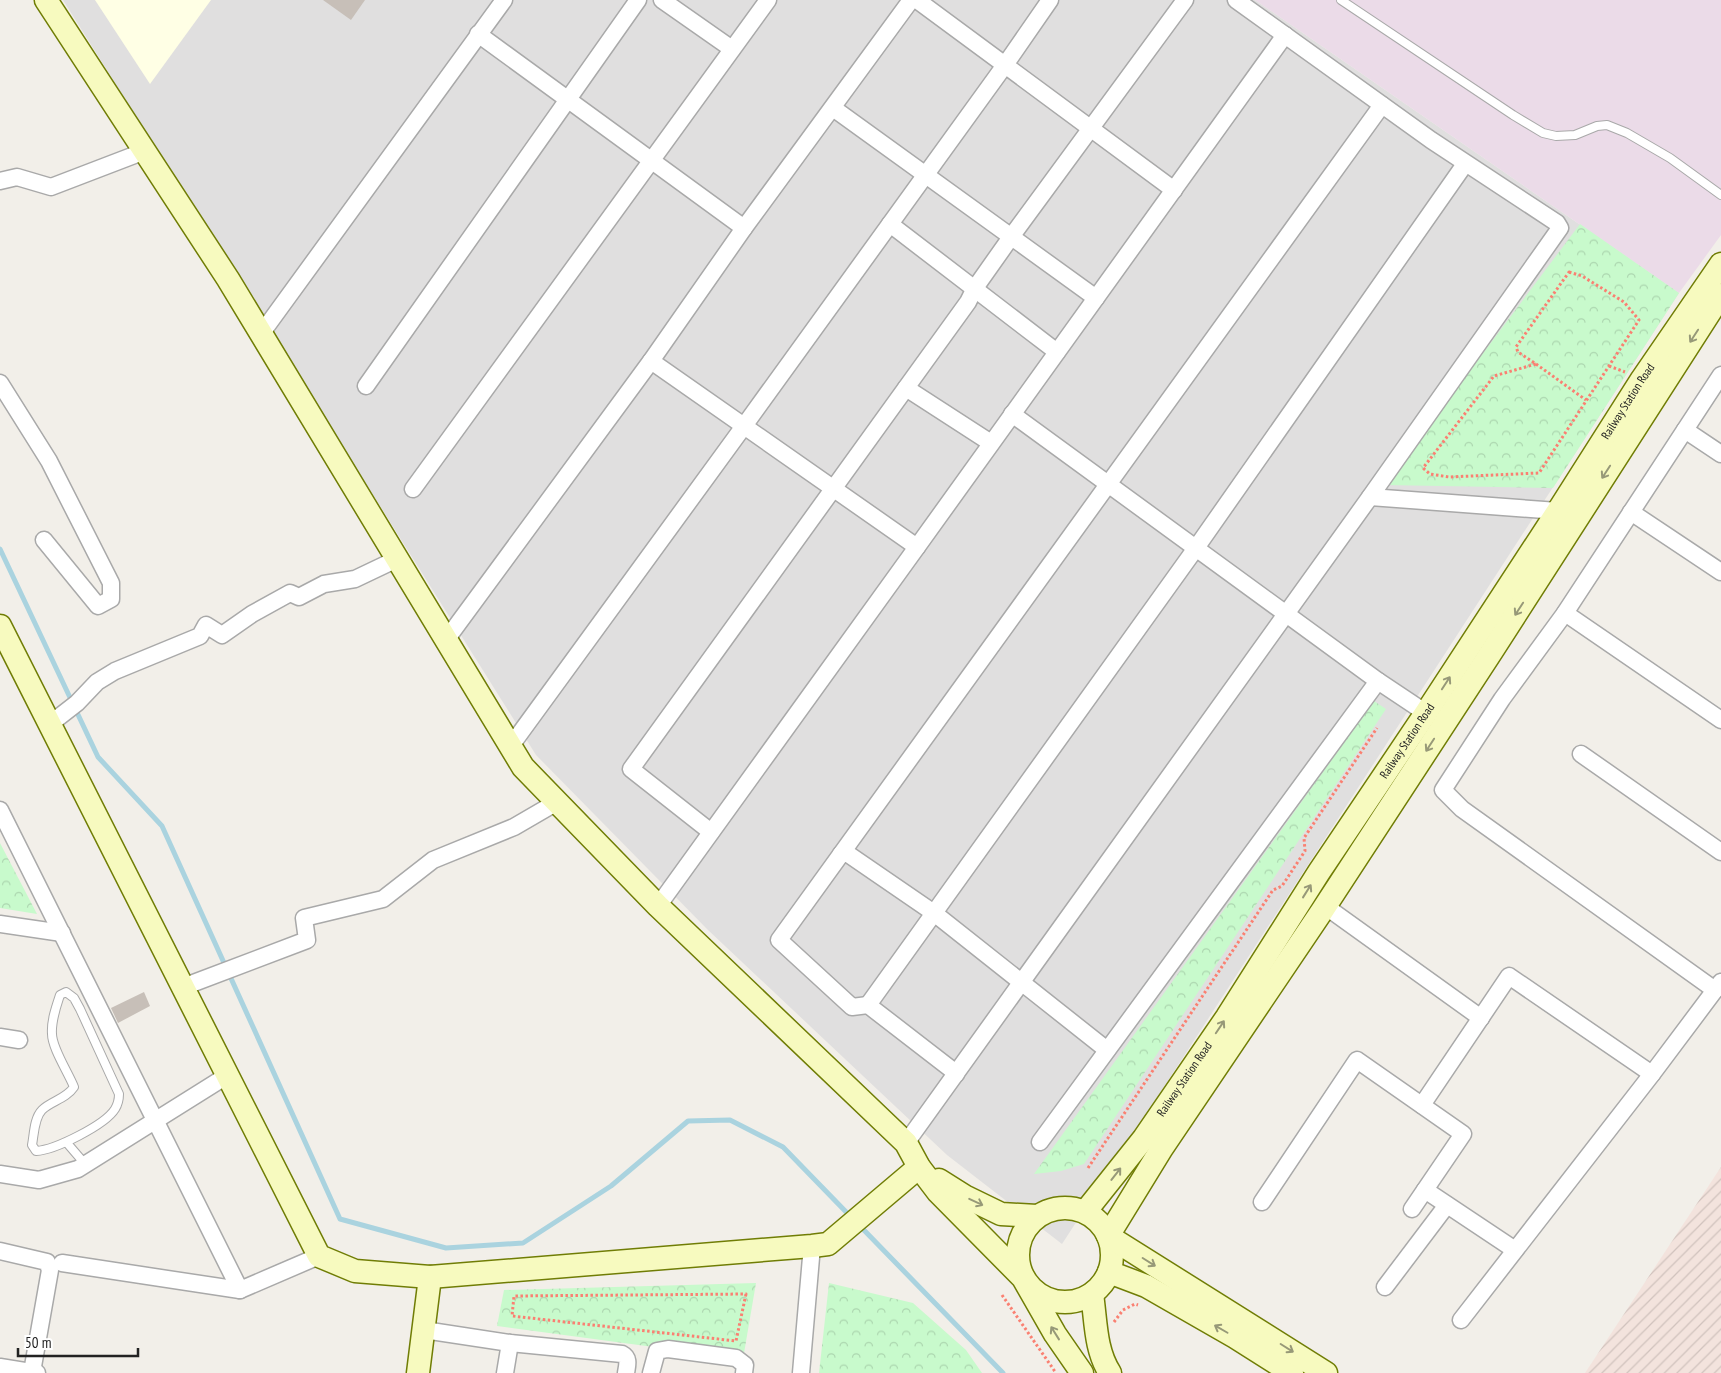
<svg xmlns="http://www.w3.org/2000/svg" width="1721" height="1373" font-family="'PT Sans Narrow',sans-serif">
	<defs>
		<pattern id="military-furrows" width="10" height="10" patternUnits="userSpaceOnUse" patternTransform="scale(1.25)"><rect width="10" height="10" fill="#f3e3dd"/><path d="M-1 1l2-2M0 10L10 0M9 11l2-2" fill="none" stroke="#d0c2bd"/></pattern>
		<pattern id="park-crowns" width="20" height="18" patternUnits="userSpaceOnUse" patternTransform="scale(1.25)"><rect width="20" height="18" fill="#c8facc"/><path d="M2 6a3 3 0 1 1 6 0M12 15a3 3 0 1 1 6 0" fill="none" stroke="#acd6af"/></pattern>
	</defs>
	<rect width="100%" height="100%" fill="#f2efe9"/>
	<polygon fill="#e0dfdf" points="63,0 1255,0 1679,293 1062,1244 947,1155 708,930 536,755"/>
	<polygon fill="#ffffe5" points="95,0 211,0 150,84"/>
	<polygon fill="url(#military-furrows)" points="1721,1167 1721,1373 1585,1373"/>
	<polygon fill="#ebdbe8" points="1255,0 1721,0 1721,235 1679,293"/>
	<g fill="url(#park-crowns)">
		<polygon points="1580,224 1679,293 1553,488 1384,485"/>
		<polygon points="1374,701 1386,709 1084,1164 1061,1171 1034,1174"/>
		<polygon points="0,843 37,914 0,908"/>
		<polygon points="756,1283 743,1359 497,1326 504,1290"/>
		<polygon points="829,1283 913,1303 966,1350 982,1373 819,1373"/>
	</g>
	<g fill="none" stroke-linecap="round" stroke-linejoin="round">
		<g stroke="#aad3df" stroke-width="5">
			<polyline points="0,549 98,757 162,826 340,1219 446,1248 523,1243 611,1186 688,1121 730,1120 783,1147 851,1217"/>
			<polyline points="859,1225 1003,1373"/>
		</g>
	</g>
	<g fill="#c7bfb8">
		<polygon points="323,0 365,0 351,20"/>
		<polygon points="144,992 150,1006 118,1023 111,1008"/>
	</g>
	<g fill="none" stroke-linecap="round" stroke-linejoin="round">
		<g stroke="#a9a9a9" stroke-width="10">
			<g id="lane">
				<polyline points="1341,0 1513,115 1543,133 1556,136 1575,135 1597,126 1607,125 1627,133 1670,158 1721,195"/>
				<path d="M66,992L74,998L80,1009L119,1094C119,1100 118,1104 115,1109C105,1125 55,1150 36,1151L32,1145C34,1135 34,1118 42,1110C51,1101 66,1099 74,1087C68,1072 52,1048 52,1034C51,1021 56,1007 60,995Z"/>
				<polyline points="67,1143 85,1164"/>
			</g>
		</g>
		<g stroke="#a9a9a9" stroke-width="19">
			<g id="street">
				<polyline points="662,0 732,49"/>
				<polyline points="917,0 1174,190"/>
				<polyline points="478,34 744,228"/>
				<polyline points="833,108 1096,298"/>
				<polyline points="0,181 17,177 51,187 145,151"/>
				<polyline points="890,224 1057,352"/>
				<polyline points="261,334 504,0"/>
				<polyline points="651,361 917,547"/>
				<polyline points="0,383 49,461 111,583 111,599 98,606 44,540"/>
				<polyline points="366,386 638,0"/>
				<polyline points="906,388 991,443"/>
				<polyline points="1012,414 1378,681 1426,713"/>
				<polyline points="1685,430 1721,454"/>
				<polyline points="413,489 768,0"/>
				<polyline points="1370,497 1558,511"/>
				<polyline points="1631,512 1721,572"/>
				<polyline points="1565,613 1721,720"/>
				<polyline points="446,640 651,361 744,228 911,0"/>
				<polyline points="50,724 77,703 97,682 115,671 200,636 206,625 222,635 252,614 290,593 299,597 324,584 355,579 397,559"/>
				<polyline points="510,747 744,426 1005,65 1050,0"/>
				<polyline points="1581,754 1721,852"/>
				<polyline points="0,810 240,1290 319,1256"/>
				<polyline points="711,832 631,769 968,302 975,288 1011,237 1185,0"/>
				<polyline points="841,854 848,854 934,913 1107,1050"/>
				<polyline points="658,906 917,547 1285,35"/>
				<polyline points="1325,906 1481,1018"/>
				<polyline points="0,924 62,933"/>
				<polyline points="183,987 307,940 304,918 383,899 433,860 514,827 557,802"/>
				<polyline points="1715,990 1462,809 1443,790 1502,699 1565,613 1721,375"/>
				<polyline points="868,1005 1196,548 1465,164"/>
				<polyline points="0,1037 19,1040"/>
				<polyline points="956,1074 956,1073 868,1005 852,1007 779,940 1382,105"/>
				<polyline points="1422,1105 1509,976 1652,1074"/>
				<polyline points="1040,1142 1378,681"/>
				<polyline points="906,1143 1370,497 1560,228 1557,223 1431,140 1236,0"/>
				<polyline points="0,1174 39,1180 78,1169 228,1075"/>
				<polyline points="1425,1190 1515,1250"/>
				<polyline points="1262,1202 1357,1060 1463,1134 1412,1209"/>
				<polyline points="0,1251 47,1262 50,1270 32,1372"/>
				<polyline points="62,1263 240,1290"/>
				<polyline points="1385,1287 1447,1205"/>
				<polyline points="1461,1320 1652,1074 1721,982"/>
				<path d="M424,1330L510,1343L622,1354C630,1358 627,1366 626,1373"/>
				<polyline points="0,1367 37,1373"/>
				<polyline points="505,1373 510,1343"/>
				<polyline points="651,1373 657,1351 668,1349 736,1358 745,1365 744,1373"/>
				<polyline points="801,1373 812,1246"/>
			</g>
		</g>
		<g stroke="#707d05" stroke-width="25">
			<g id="secondary">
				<polyline points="46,0 228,279 523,767 658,906 906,1143 919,1167 938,1192 1023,1278 1055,1334 1082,1373"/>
				<polyline points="0,626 319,1256 355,1271 430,1277 812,1246 828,1244 919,1167"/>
				<polyline points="939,1180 966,1197 1001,1214 1037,1216"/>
				<circle cx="1065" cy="1255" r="47"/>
				<path id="s1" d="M1085,1212L1144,1138L1227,1017L1319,872L1426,713L1558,511L1642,379L1721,264"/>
				<polyline points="1109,1272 1146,1286 1235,1337 1292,1373"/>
				<path d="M1092,1294C1096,1321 1095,1350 1110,1373"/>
				<polyline points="418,1373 430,1277"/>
				<polyline points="1326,1373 1108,1236 1162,1148 1322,911 1492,651 1721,295"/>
			</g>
		</g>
		<g stroke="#fa8072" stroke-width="3" stroke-dasharray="2.5 2.5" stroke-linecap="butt">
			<polygon points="1569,272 1582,276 1624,302 1639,320 1539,473 1449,477 1430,474 1423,468 1494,376 1536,364 1518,352 1516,347"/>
			<polyline points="1536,364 1586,400"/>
			<polyline points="1609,366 1625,372"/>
			<polyline points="1088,1168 1273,890 1282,886 1305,851 1304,838 1377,728"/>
			<polygon points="746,1294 736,1341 512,1316 514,1296"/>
			<polyline points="1002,1295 1056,1373"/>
			<polyline points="1114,1322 1123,1310 1135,1304 1138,1305"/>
		</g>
		<use href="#lane" stroke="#fff" stroke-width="8"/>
		<use href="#street" stroke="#fff" stroke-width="16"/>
		<use href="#secondary" stroke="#f7fabf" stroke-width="22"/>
	</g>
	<defs><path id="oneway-shaft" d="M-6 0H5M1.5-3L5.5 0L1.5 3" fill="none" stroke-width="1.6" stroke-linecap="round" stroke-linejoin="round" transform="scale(1.25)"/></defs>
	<g stroke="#979978">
		<use href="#oneway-shaft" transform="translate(1694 336) rotate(123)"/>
		<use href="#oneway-shaft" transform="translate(1606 472) rotate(123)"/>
		<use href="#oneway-shaft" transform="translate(1519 609) rotate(123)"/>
		<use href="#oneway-shaft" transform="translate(1446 683) rotate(-57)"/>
		<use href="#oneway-shaft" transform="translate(1430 745) rotate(123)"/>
		<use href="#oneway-shaft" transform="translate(1307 891) rotate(-58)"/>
		<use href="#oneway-shaft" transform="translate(1220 1027) rotate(-56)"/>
		<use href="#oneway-shaft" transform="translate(1116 1174) rotate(-52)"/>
		<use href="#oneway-shaft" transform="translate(976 1202) rotate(25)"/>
		<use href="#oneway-shaft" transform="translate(1149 1262) rotate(32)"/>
		<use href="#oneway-shaft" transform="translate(1221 1329) rotate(-150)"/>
		<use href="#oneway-shaft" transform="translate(1055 1333) rotate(-122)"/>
		<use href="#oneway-shaft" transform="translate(1287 1348) rotate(32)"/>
	</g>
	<g text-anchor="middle" stroke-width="4" stroke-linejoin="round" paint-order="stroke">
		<g font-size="12" fill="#222" stroke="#fff">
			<text dy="4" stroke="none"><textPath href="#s1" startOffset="976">Railway Station Road</textPath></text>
			<text dy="4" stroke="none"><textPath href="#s1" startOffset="571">Railway Station Road</textPath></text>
			<text dy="4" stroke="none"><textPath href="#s1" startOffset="166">Railway Station Road</textPath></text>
		</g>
	</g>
	<path d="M18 1348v8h120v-8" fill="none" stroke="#222222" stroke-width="2.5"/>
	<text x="25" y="1348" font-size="15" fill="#222222" stroke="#ffffff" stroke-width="4" paint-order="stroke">50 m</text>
</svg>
